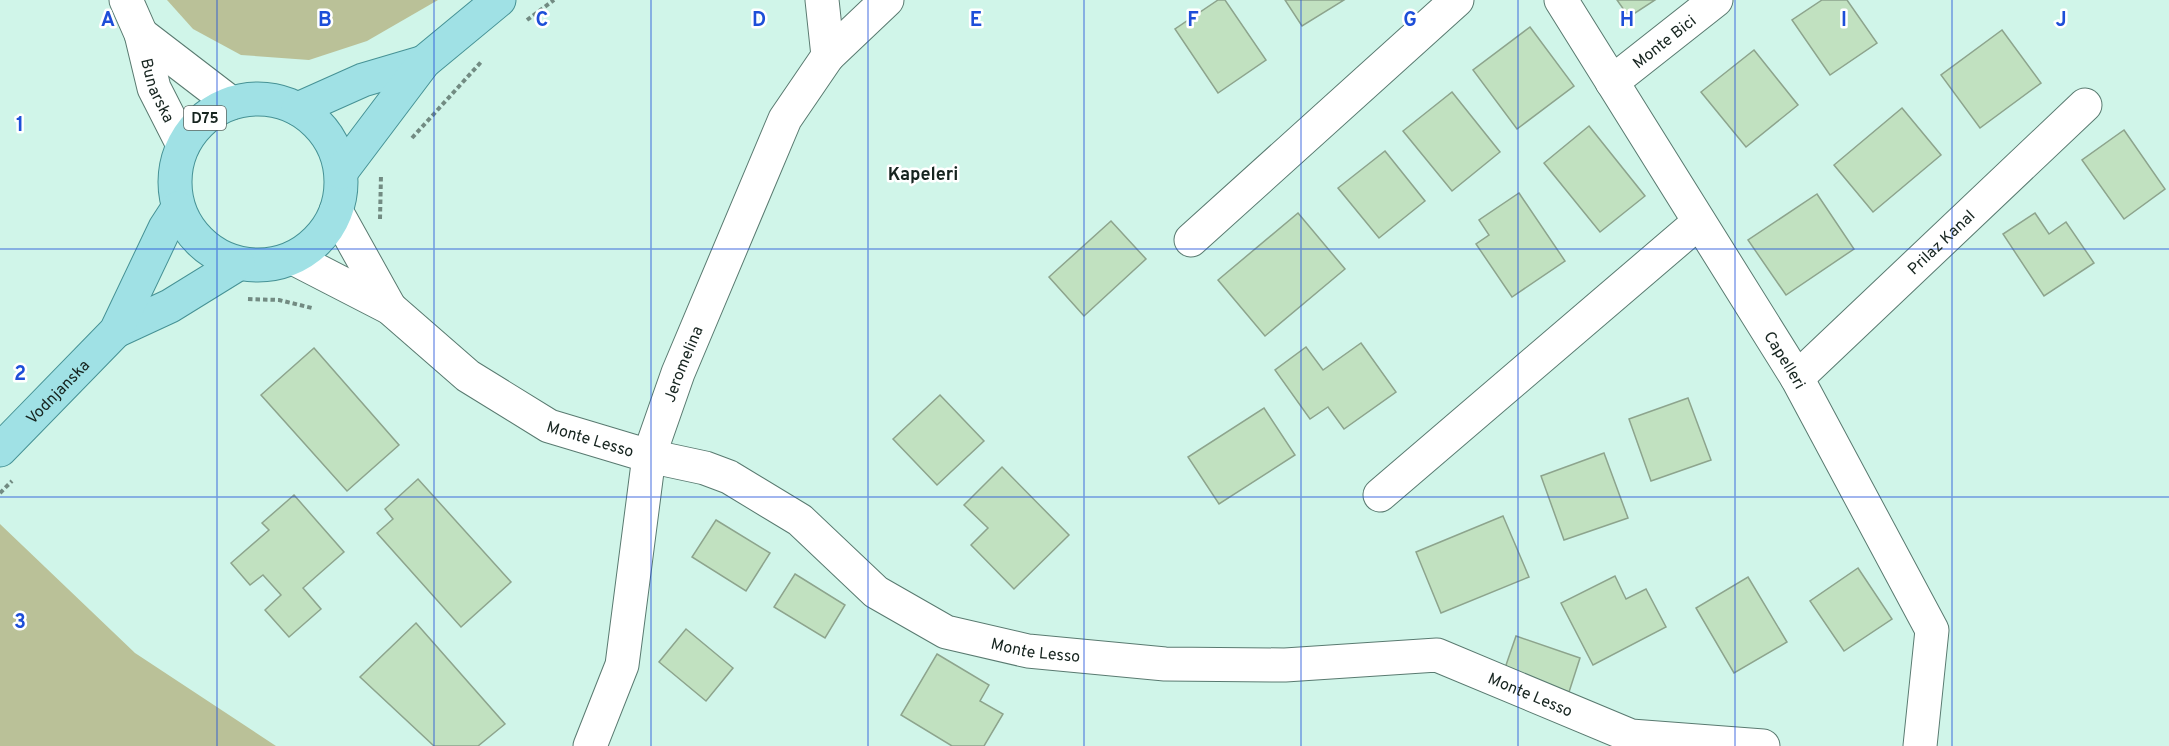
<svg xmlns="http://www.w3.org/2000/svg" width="2169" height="746" font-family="Overpass,sans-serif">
	<rect width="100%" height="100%" fill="#d0f5e9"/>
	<g fill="#bac198">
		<polygon points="167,0 438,0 367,41 309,60 241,55 193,29"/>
		<polygon points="0,524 135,653 276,746 0,746"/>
	</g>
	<g fill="#c1e1c0" stroke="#8da48d" stroke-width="1.5">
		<polygon points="1218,0 1225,0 1266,60 1218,93 1175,29"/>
		<polygon points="1285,0 1344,0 1302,26"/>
		<polygon points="1617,0 1655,0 1629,17"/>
		<polygon points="1822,0 1847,0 1877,43 1830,75 1792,20"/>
		<polygon points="1530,27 1574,86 1517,129 1473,70"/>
		<polygon points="2002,30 2041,83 1980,128 1941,75"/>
		<polygon points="1754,50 1798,105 1746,147 1701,92"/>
		<polygon points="1452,92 1500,152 1452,191 1403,131"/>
		<polygon points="1902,108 1941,155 1873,212 1834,165"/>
		<polygon points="1589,126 1645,196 1600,232 1544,163"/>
		<polygon points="2124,130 2165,189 2124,219 2082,160"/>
		<polygon points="1385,151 1425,201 1379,238 1338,188"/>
		<polygon points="1519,193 1565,261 1512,297 1476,244 1489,235 1479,220"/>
		<polygon points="1817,194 1854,249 1786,295 1748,240"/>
		<polygon points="1298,213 1345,269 1265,336 1218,280"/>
		<polygon points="2035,213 2049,234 2066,222 2094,263 2044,296 2003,234"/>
		<polygon points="1111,221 1146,259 1084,316 1049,277"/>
		<polygon points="1361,343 1396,392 1344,429 1328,407 1310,419 1275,370 1306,347 1323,370"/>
		<polygon points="314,348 399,445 347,491 261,395"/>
		<polygon points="940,395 984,441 937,485 893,439"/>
		<polygon points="1688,398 1711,460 1651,481 1629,419"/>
		<polygon points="1264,408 1295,455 1219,504 1188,457"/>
		<polygon points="1604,453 1628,518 1564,540 1541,476"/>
		<polygon points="1002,467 1069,535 1014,589 971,545 988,528 964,505"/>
		<polygon points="418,479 511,582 461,627 377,533 393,519 385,509"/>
		<polygon points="294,495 344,552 303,588 321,609 289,637 265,610 281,595 263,575 250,585 231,563 269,530 262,523"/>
		<polygon points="1503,516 1529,577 1441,613 1416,552"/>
		<polygon points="716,520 770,553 746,591 692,557"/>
		<polygon points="1858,568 1892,619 1844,651 1810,601"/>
		<polygon points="795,574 845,605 825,638 774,607"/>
		<polygon points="1615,576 1626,599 1646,589 1666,627 1593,665 1561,603"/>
		<polygon points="1748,577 1787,642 1734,673 1696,608"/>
		<polygon points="416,623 505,724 478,746 434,746 360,677"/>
		<polygon points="686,629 733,668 706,701 659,662"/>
		<polygon points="1516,636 1580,658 1569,692 1504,671"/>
		<polygon points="937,654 989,685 980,701 1003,714 984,746 952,746 901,715"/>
	</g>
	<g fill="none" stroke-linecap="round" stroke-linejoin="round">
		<g stroke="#597a70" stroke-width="35">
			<g id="minor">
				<path id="s1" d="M126,0L141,34L154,88L183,145"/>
				<path id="s2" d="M1561,0L1797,378L1932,630L1920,746"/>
				<polyline points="141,34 231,103"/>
				<polyline points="828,56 887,0"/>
				<path id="s3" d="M1612,82L1716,0"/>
				<polyline points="336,211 390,308"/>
				<polyline points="1191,240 1457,0"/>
				<path id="s4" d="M293,258L390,308L468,376L549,426L649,456L705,468L729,477L800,520L876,592L946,632L1028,651L1165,664L1285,665L1437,655L1631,736L1763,746"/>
				<path id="s5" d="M1797,378L2085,105"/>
				<polyline points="1380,495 1699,222"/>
				<path id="s6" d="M590,746L622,665L649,456L678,373L785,119L828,56L822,0"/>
			</g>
		</g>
		<g stroke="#469295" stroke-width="35">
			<g id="primary">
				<circle cx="258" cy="182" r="83"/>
				<polyline points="298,109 363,80 424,62"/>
				<polyline points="341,172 424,62 499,0"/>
				<polyline points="116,331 170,306 238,264"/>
				<path id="s7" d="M0,450L116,331L165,228L178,208"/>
			</g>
		</g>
		<g stroke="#728b82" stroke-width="4" stroke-dasharray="4.5 3" stroke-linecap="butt">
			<polyline points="527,20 554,0"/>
			<polyline points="412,138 482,61"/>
			<polyline points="380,219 381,175"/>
			<polyline points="248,299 279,300 312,308"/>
			<polyline points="0,493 12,481"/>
		</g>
		<use href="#minor" stroke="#fff" stroke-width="33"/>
		<use href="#primary" stroke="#a0e1e5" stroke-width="33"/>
	</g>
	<path fill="none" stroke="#1d4ed8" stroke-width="1.5" stroke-opacity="0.55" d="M217,0V746M434,0V746M651,0V746M868,0V746M1084,0V746M1301,0V746M1518,0V746M1735,0V746M1952,0V746M0,249H2169M0,497H2169"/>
	<g text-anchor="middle" stroke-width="5" stroke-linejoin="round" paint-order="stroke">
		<rect fill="#fff" stroke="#5c6662" stroke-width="1.5" x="184" y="106" width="42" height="24" rx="4.5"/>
		<g font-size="15" font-weight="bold" fill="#16241f">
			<text x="205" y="123">D75</text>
		</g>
		<g font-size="16" fill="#16241f" stroke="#fff">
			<text dy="6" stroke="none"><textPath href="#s3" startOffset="66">Monte Bici</textPath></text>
			<text dy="6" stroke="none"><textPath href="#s1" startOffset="96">Bunarska</textPath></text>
			<text dy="6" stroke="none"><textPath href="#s5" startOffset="198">Prilaz Kanal</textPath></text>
			<text dy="6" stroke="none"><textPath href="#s2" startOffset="424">Capelleri</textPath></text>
			<text dy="6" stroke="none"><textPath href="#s6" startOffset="396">Jeromelina</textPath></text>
			<text dy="6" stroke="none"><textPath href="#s7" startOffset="82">Vodnjanska</textPath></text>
			<text dy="6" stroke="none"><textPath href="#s4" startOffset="351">Monte Lesso</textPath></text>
			<text dy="6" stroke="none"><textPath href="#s4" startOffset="855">Monte Lesso</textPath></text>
			<text dy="6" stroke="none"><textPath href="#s4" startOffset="1359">Monte Lesso</textPath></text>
		</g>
		<g font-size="18" font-weight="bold" fill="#16241f" stroke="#fff">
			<text x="923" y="180">Kapeleri</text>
		</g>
	</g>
	<g font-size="20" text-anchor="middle" font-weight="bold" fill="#1d4ed8" stroke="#fff" stroke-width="5" stroke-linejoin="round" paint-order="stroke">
		<text x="108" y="26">A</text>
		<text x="325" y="26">B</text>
		<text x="542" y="26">C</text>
		<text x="759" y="26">D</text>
		<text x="976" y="26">E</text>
		<text x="1193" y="26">F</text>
		<text x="1410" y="26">G</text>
		<text x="1627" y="26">H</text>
		<text x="1844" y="26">I</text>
		<text x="2061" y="26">J</text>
		<text x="20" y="131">1</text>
		<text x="20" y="380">2</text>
		<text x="20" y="628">3</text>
	</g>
</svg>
